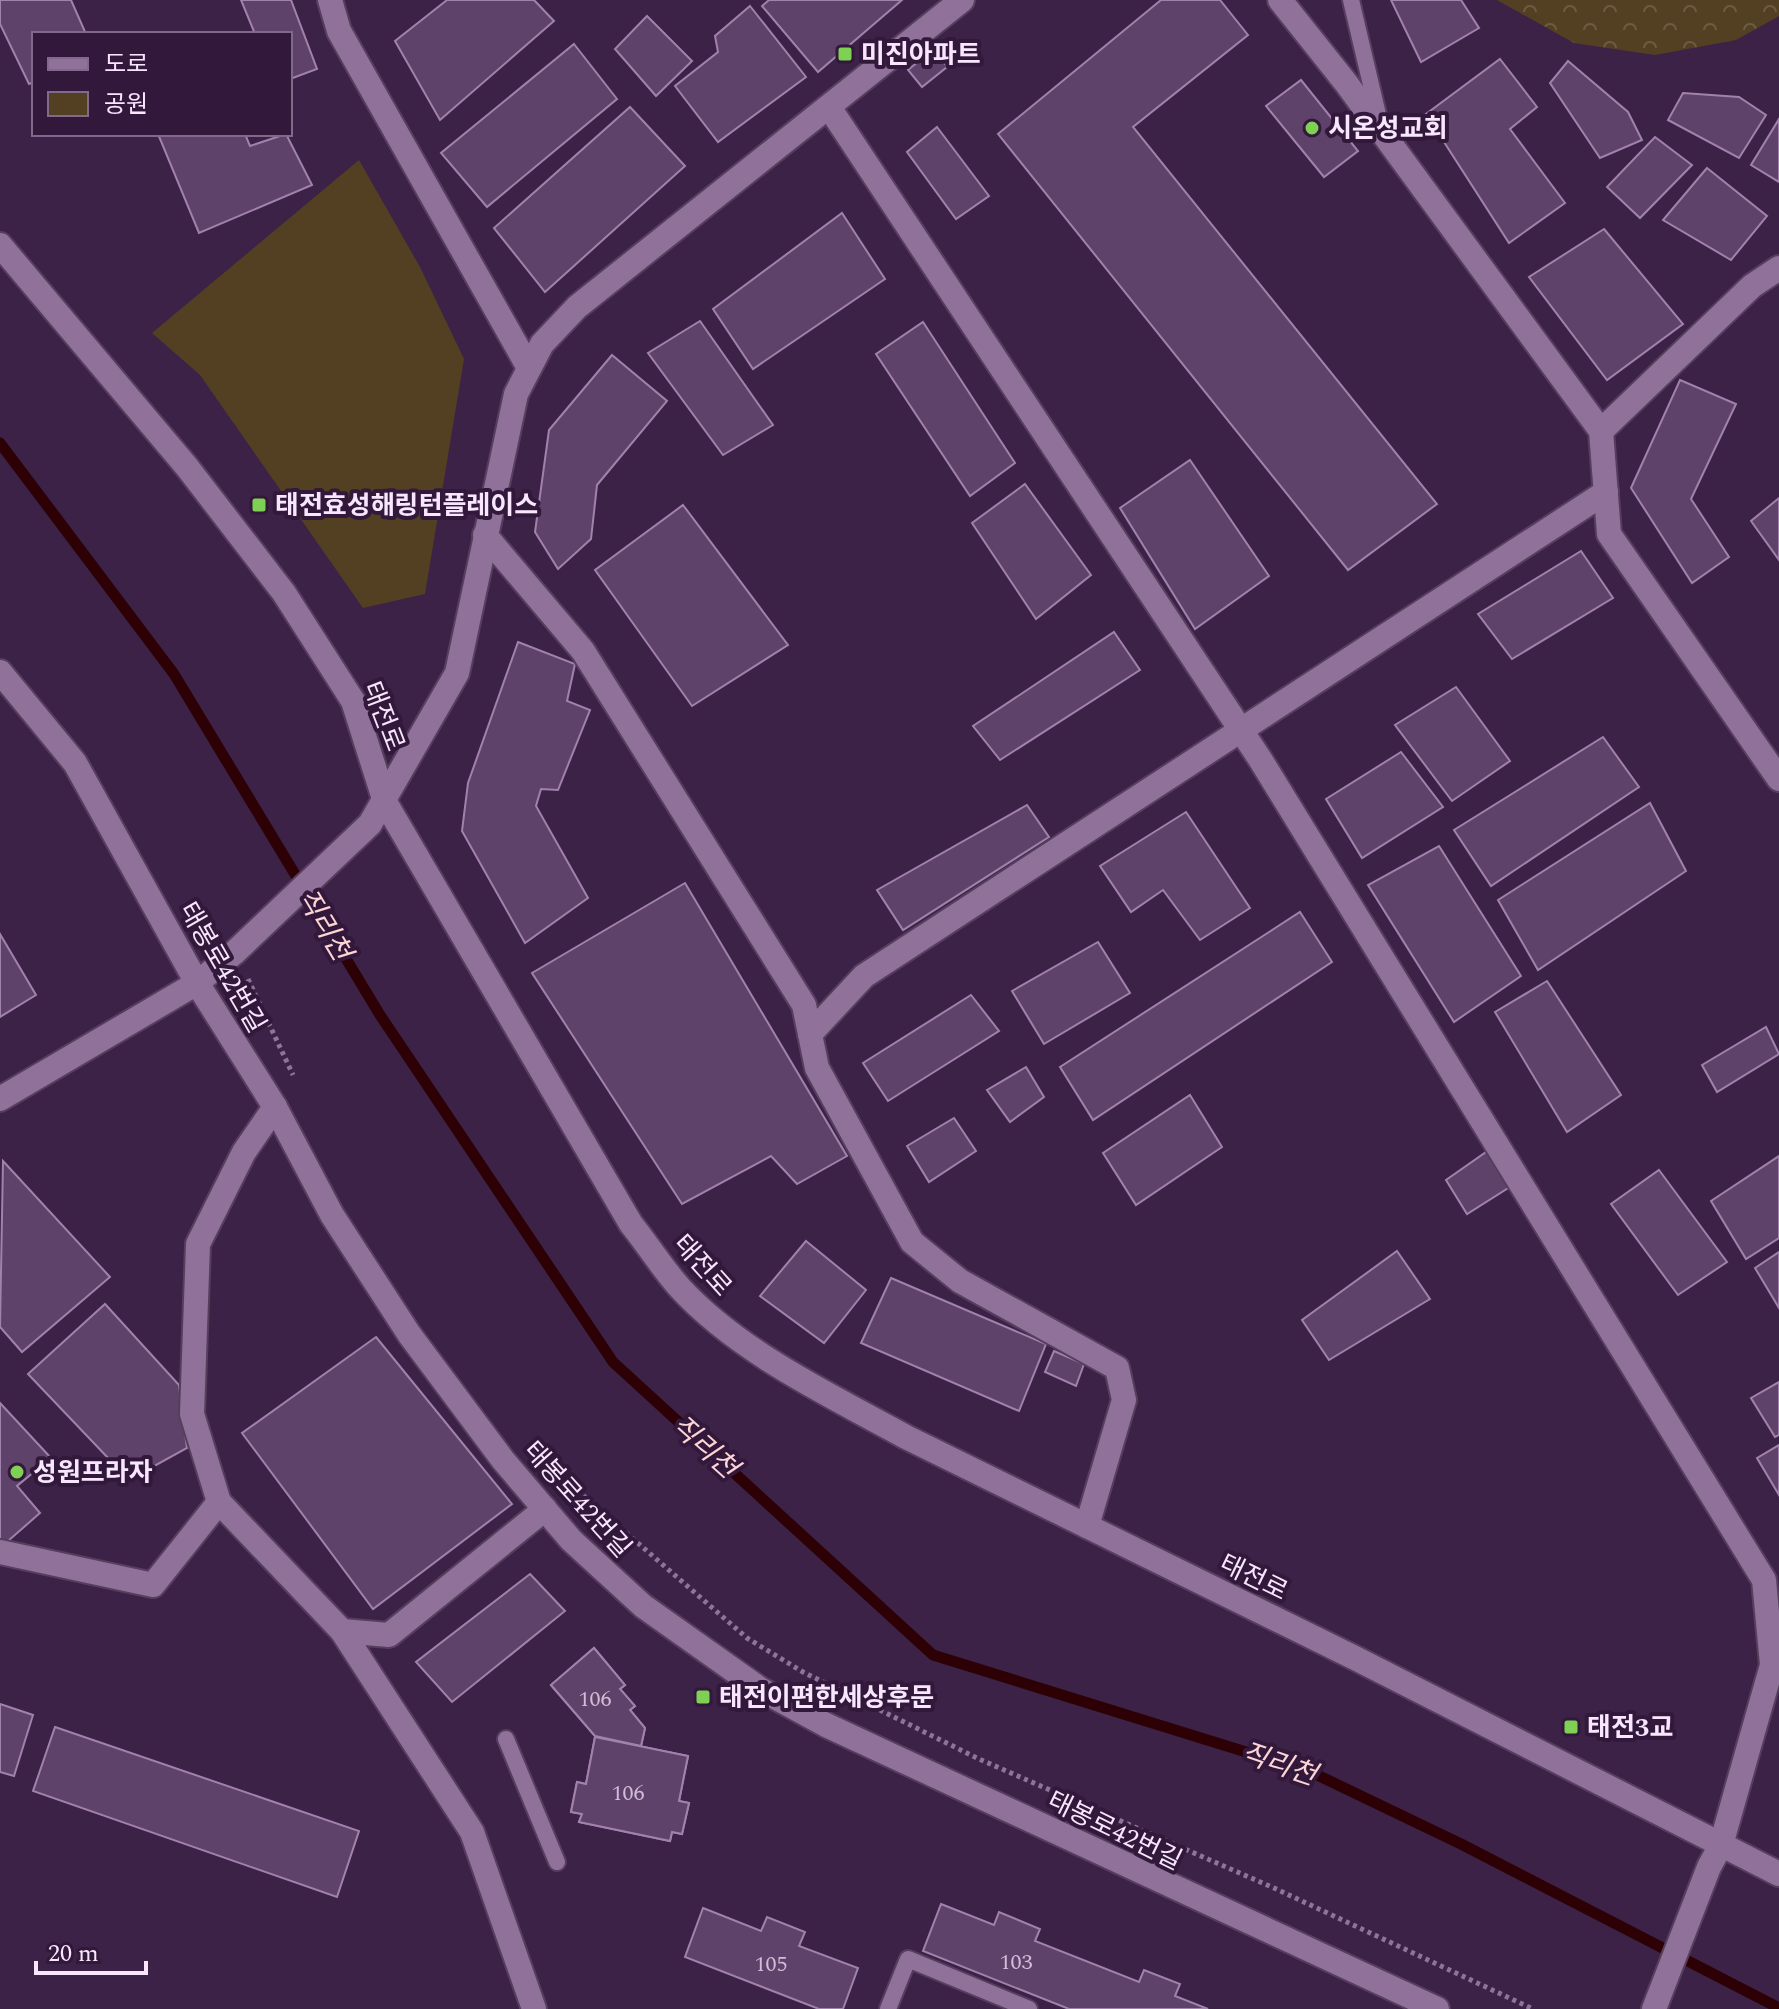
<svg xmlns="http://www.w3.org/2000/svg" width="1779" height="2009" font-family="Spectral,'Noto Sans KR',serif">
	<defs>
		<pattern id="forest-crowns" width="20" height="18" patternUnits="userSpaceOnUse" patternTransform="scale(2)"><rect width="20" height="18" fill="#534023"/><path d="M2 6a3 3 0 1 1 6 0M12 15a3 3 0 1 1 6 0" fill="none" stroke="#6c5c44"/></pattern>
	</defs>
	<rect width="100%" height="100%" fill="#3c2246"/>
	<polygon fill="url(#forest-crowns)" points="1497,0 1779,0 1779,16 1736,40 1655,55 1574,43"/>
	<polygon fill="#534023" points="359,160 420,267 464,359 425,594 363,608 200,375 152,333"/>
	<g fill="none" stroke-linecap="round" stroke-linejoin="round">
		<polyline stroke="#2d0005" stroke-width="11" points="0,443 174,674 380,1015 613,1362 933,1655 1311,1772 1461,1844 1779,2008"/>
	</g>
	<g fill="#5f4269" stroke="#a182ad" stroke-width="2">
		<polygon points="0,0 71,0 86,34 34,34 34,82 29,84 0,24"/>
		<polygon points="241,0 291,0 317,69 290,79 290,34 255,34"/>
		<polygon points="447,0 534,0 554,21 440,120 395,41"/>
		<polygon points="769,0 902,0 818,72 762,6"/>
		<polygon points="1161,0 1220,0 1248,35 1133,127 1437,504 1348,570 998,134"/>
		<polygon points="1391,0 1461,0 1479,28 1421,62"/>
		<polygon points="750,6 806,77 718,142 675,86 718,52 715,36"/>
		<polygon points="647,16 692,61 656,96 615,49"/>
		<polygon points="574,44 617,99 487,207 441,153"/>
		<polygon points="935,48 947,67 922,87 908,70"/>
		<polygon points="1500,59 1537,107 1510,129 1565,203 1509,243 1426,114"/>
		<polygon points="1568,61 1628,112 1642,140 1600,158 1550,83"/>
		<polygon points="1301,80 1358,151 1324,177 1266,106"/>
		<polygon points="1683,93 1739,97 1766,115 1739,158 1668,120"/>
		<polygon points="630,107 685,166 545,292 494,228"/>
		<polygon points="1779,119 1779,182 1751,165"/>
		<polygon points="937,127 989,196 956,219 907,152"/>
		<polygon points="158,134 245,134 250,146 286,134 312,185 199,233"/>
		<polygon points="1655,137 1692,165 1640,218 1607,187"/>
		<polygon points="1707,168 1767,216 1731,260 1663,220"/>
		<polygon points="842,213 885,279 753,369 713,309"/>
		<polygon points="1604,229 1683,324 1607,380 1529,277"/>
		<polygon points="700,321 773,425 723,455 648,353"/>
		<polygon points="923,322 1015,463 970,496 876,354"/>
		<polygon points="612,355 667,401 597,485 591,539 558,569 535,532 549,430"/>
		<polygon points="1680,380 1736,404 1691,499 1729,557 1692,583 1631,488"/>
		<polygon points="1190,460 1269,576 1195,629 1120,508"/>
		<polygon points="1025,484 1091,575 1036,619 972,523"/>
		<polygon points="1779,498 1779,560 1751,521"/>
		<polygon points="683,505 788,645 692,706 595,570"/>
		<polygon points="1581,551 1613,598 1512,659 1478,614"/>
		<polygon points="1114,632 1140,670 1000,760 973,726"/>
		<polygon points="518,642 575,664 567,701 590,710 558,790 541,789 536,806 588,898 525,943 462,831 468,783"/>
		<polygon points="1456,687 1510,761 1452,801 1395,725"/>
		<polygon points="1603,737 1639,787 1491,886 1454,830"/>
		<polygon points="1401,752 1443,807 1362,858 1326,799"/>
		<polygon points="1650,803 1686,871 1538,970 1498,900"/>
		<polygon points="1027,805 1049,837 903,930 877,890"/>
		<polygon points="1186,812 1250,908 1200,940 1163,890 1131,912 1100,866"/>
		<polygon points="1439,846 1521,976 1454,1022 1368,885"/>
		<polygon points="685,883 847,1156 797,1184 771,1156 682,1204 532,973"/>
		<polygon points="1300,912 1332,962 1093,1120 1060,1067"/>
		<polygon points="0,934 36,995 0,1017"/>
		<polygon points="1098,942 1130,993 1044,1044 1012,991"/>
		<polygon points="1547,981 1621,1095 1567,1132 1495,1012"/>
		<polygon points="971,995 999,1031 888,1101 863,1063"/>
		<polygon points="1766,1027 1779,1054 1717,1092 1702,1065"/>
		<polygon points="1026,1067 1044,1097 1010,1122 987,1090"/>
		<polygon points="1190,1095 1222,1147 1136,1205 1103,1153"/>
		<polygon points="954,1118 976,1151 929,1182 907,1146"/>
		<polygon points="1489,1150 1513,1185 1467,1214 1446,1180"/>
		<polygon points="1779,1156 1779,1238 1746,1259 1711,1201"/>
		<polygon points="3,1161 110,1277 22,1352 0,1327"/>
		<polygon points="1659,1170 1727,1262 1678,1295 1611,1204"/>
		<polygon points="806,1241 866,1290 824,1343 760,1296"/>
		<polygon points="1397,1251 1430,1299 1329,1360 1302,1320"/>
		<polygon points="1779,1252 1779,1308 1755,1268"/>
		<polygon points="891,1278 1046,1344 1019,1411 861,1343"/>
		<polygon points="105,1304 179,1385 187,1448 129,1480 28,1374"/>
		<polygon points="376,1337 512,1504 373,1609 242,1433"/>
		<polygon points="1054,1351 1084,1364 1076,1386 1045,1372"/>
		<polygon points="1779,1382 1779,1435 1775,1437 1751,1398"/>
		<polygon points="0,1403 51,1458 17,1486 40,1513 0,1548"/>
		<polygon points="1779,1445 1779,1495 1757,1458"/>
		<polygon points="530,1574 565,1611 452,1702 416,1662"/>
		<polygon points="594,1648 625,1685 620,1689 635,1706 630,1710 645,1728 641,1746 595,1736 551,1685"/>
		<polygon points="594,1648 625,1685 620,1689 635,1706 630,1710 645,1728 641,1746 595,1736 551,1685"/>
		<polygon points="0,1704 33,1715 14,1776 0,1772"/>
		<polygon points="55,1727 359,1831 337,1897 33,1791"/>
		<polygon points="595,1737 688,1756 679,1801 689,1803 682,1834 672,1832 670,1841 579,1822 582,1814 571,1812 577,1782 586,1784"/>
		<polygon points="595,1737 688,1756 679,1801 689,1803 682,1834 672,1832 670,1841 579,1822 582,1814 571,1812 577,1782 586,1784"/>
		<polygon points="941,1904 994,1925 999,1912 1040,1929 1035,1941 1139,1982 1144,1970 1180,1984 1175,1996 1208,2009 1069,2009 923,1951"/>
		<polygon points="703,1908 761,1931 767,1917 805,1932 799,1946 858,1968 843,2009 819,2009 685,1957"/>
	</g>
	<g fill="none" stroke-linecap="round" stroke-linejoin="round">
		<g stroke="#563e5d" stroke-width="20">
			<g id="lane">
				<polyline points="1351,0 1380,123"/>
				<polyline points="506,1739 557,1862"/>
				<polyline points="888,2009 908,1959 1029,2009"/>
			</g>
		</g>
		<g stroke="#563e5d" stroke-width="28">
			<g id="street">
				<polyline points="330,0 339,31 529,368"/>
				<polyline points="1280,0 1346,83 1601,431 1609,534 1779,779"/>
				<polyline points="829,107 1260,759 1764,1580 1772,1665 1721,1845"/>
				<polyline points="1601,431 1752,286 1779,268"/>
				<polyline points="485,535 583,651 804,1005 817,1068 912,1242 960,1281 1117,1368 1124,1400 1087,1526"/>
				<polyline points="0,672 75,763 197,983 275,1107 332,1215 409,1334 503,1460 571,1540 643,1606 760,1689 826,1725 1437,2009"/>
				<polyline points="810,1034 864,976 1606,492"/>
				<polyline points="275,1107 244,1152 198,1244 192,1414 219,1502 342,1631 472,1832 534,2009"/>
				<polyline points="0,1552 153,1585 219,1502"/>
				<polyline points="342,1631 389,1635 545,1509"/>
			</g>
		</g>
		<g stroke="#563e5d" stroke-width="28">
			<g id="secondary">
				<path d="M0,245L187,467L284,593L353,701L385,802L631,1224C648,1245 662,1268 680,1288C740,1353 830,1395 906,1437L1355,1658L1779,1874"/>
				<polyline points="0,1099 197,983 234,953 370,824 457,673 516,394 542,344 577,307 962,0"/>
				<polyline points="1654,2009 1709,1867 1721,1845"/>
			</g>
		</g>
		<g stroke="#8d7695" stroke-width="5" stroke-dasharray="4 4" stroke-linecap="butt">
			<polyline points="248,979 293,1075"/>
			<polyline points="533,1444 585,1497 747,1638 803,1672 979,1759 1274,1888 1533,2009"/>
		</g>
		<use href="#lane" stroke="#8f719a" stroke-width="16"/>
		<use href="#street" stroke="#8f719a" stroke-width="24"/>
		<use href="#secondary" stroke="#8f719a" stroke-width="24"/>
	</g>
	<g fill="#7ed153" stroke="#32183b" stroke-width="3">
		<rect x="837" y="46" width="16" height="16" rx="4"/>
		<circle cx="1312" cy="128" r="8"/>
		<rect x="251" y="497" width="16" height="16" rx="4"/>
		<circle cx="17" cy="1472" r="8"/>
		<rect x="695" y="1689" width="16" height="16" rx="4"/>
		<rect x="1563" y="1719" width="16" height="16" rx="4"/>
	</g>
	<g text-anchor="middle" stroke-width="8" stroke-linejoin="round" paint-order="stroke">
		<g font-size="22" fill="#d1bdd8">
			<text x="595" y="1706">106</text>
			<text x="628" y="1800">106</text>
			<text x="1016" y="1969">103</text>
			<text x="771" y="1971">105</text>
		</g>
		<g font-size="26" font-weight="bold" fill="#f7e6fd" stroke="#32183b" text-anchor="start">
			<text x="861" y="63">미진아파트</text>
			<text x="1328" y="137">시온성교회</text>
			<text x="275" y="514">태전효성해링턴플레이스</text>
			<text x="33" y="1481">성원프라자</text>
			<text x="719" y="1706">태전이편한세상후문</text>
			<text x="1587" y="1736">태전3교</text>
		</g>
		<g font-size="26" fill="#f7e6fd" stroke="#32183b">
			<text transform="translate(384 716) rotate(69)" y="9">태전로</text>
			<text transform="translate(223 967) rotate(60)" y="9">태봉로42번길</text>
			<text transform="translate(703 1265) rotate(48)" y="9">태전로</text>
			<text transform="translate(578 1499) rotate(48)" y="9">태봉로42번길</text>
			<text transform="translate(1254 1577) rotate(26)" y="9">태전로</text>
			<text transform="translate(1115 1830) rotate(26)" y="9">태봉로42번길</text>
		</g>
		<g font-size="28" font-style="italic" fill="#fdd5d6" stroke="#32183b">
			<text transform="translate(325 924) rotate(59)" y="10">직리천</text>
			<text transform="translate(705 1446) rotate(42)" y="10">직리천</text>
			<text transform="translate(1279 1763) rotate(19)" y="10">직리천</text>
		</g>
	</g>
	<rect x="32" y="32" width="260" height="104" fill="#32183b" stroke="#816a89" stroke-width="2"/>
	<rect x="48" y="58" width="40" height="12" fill="#8f719a" stroke="#816a89" stroke-width="2"/>
	<text x="104" y="72" font-size="24" fill="#f7e6fd">도로</text>
	<rect x="48" y="92" width="40" height="24" fill="#534023" stroke="#816a89" stroke-width="2"/>
	<text x="104" y="112" font-size="24" fill="#f7e6fd">공원</text>
	<path d="M36 1961v12h110v-12" fill="none" stroke="#f7e6fd" stroke-width="4"/>
	<text x="48" y="1961" font-size="24" fill="#f7e6fd" stroke="#32183b" stroke-width="6" paint-order="stroke">20 m</text>
</svg>
